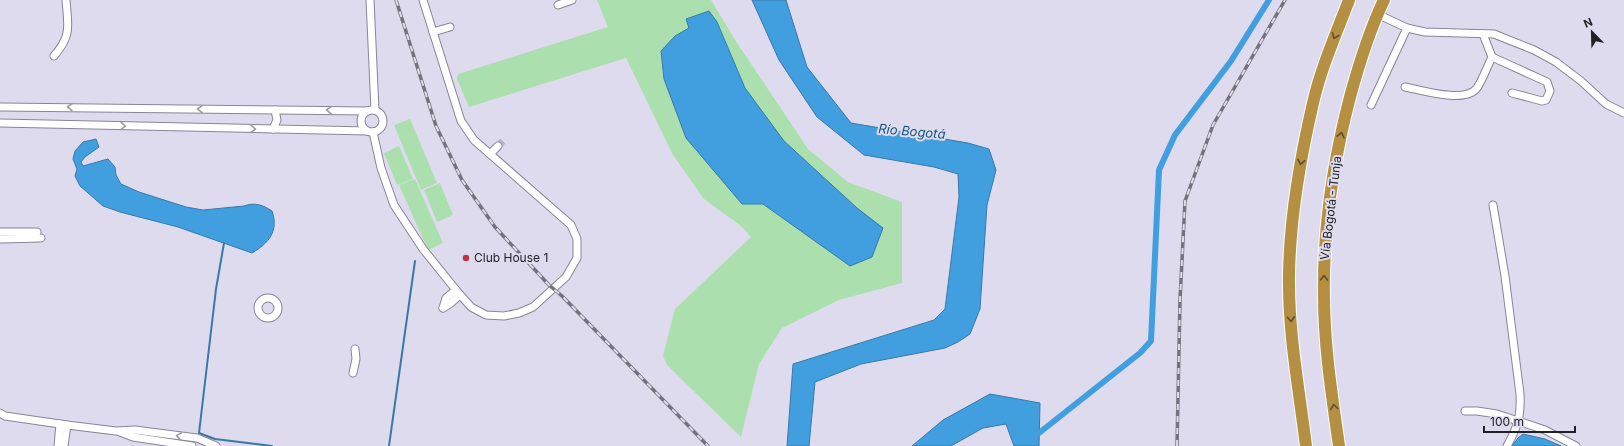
<svg xmlns="http://www.w3.org/2000/svg" width="1624" height="446" font-family="Inter,sans-serif">
	<rect width="100%" height="100%" fill="#dfdbee"/>
	<g fill="#acdfae">
		<polygon points="597,0 711,0 737,43 808,149 848,182 902,202 902,283 839,300 782,328 759,364 741,437 667,365 663,356 675,309 751,237 741,226 704,199 673,155 626,58 469,107 457,79 458,74 608,27"/>
		<polygon points="410,119 437,183 421,190 394,125"/>
		<polygon points="399,146 413,179 397,185 384,153"/>
		<polygon points="415,179 443,243 428,250 399,185"/>
		<polygon points="440,183 453,215 437,222 424,190"/>
	</g>
	<g fill="#429fdf" stroke="#3879a8">
		<polygon points="752,0 786,0 807,67 851,123 968,143 989,149 996,170 987,205 980,309 970,334 958,342 945,348 861,364 815,382 809,446 787,446 793,364 934,320 945,309 959,197 958,174 934,167 864,155 817,117 779,60"/>
		<polygon points="709,11 717,22 745,88 784,141 857,208 883,228 872,257 850,266 763,204 742,204 686,138 664,79 661,51 675,36 689,28 686,19"/>
		<path d="M96,139L99,147L85,157L81,162L83,166L108,159L115,167L116,175L121,184L139,192L186,207L203,210L244,206C255,202 263,205 272,211C279,231 269,243 252,253L178,227L120,212L103,206L80,186L75,176L77,169L73,159L75,151L83,142Z"/>
		<polygon points="990,394 1040,403 1039,446 1014,446 1006,424 983,428 951,446 912,446 943,420"/>
		<polygon points="1523,434 1545,439 1561,446 1512,446 1518,438"/>
	</g>
	<g fill="none" stroke-linecap="round" stroke-linejoin="round">
		<g stroke="#3879a8" stroke-width="2">
			<polyline points="224,243 216,289 199,433 215,439 272,446"/>
			<polyline points="389,446 415,261"/>
		</g>
		<polyline stroke="#429fdf" stroke-width="6" points="1039,433 1140,353 1151,341 1159,170 1175,135 1231,61 1269,0"/>
		<polyline stroke="#b9b6c6" stroke-width="7" stroke-dasharray="7 3.5" stroke-linecap="butt" points="498,146 503,141"/>
		<g stroke="#888596" stroke-width="9">
			<g id="street">
				<polyline points="370,0 375,110"/>
				<polyline points="558,5 572,0"/>
				<polyline points="1377,14 1407,28 1425,32 1494,34 1534,50 1556,62 1581,81 1606,104 1624,113"/>
				<polyline points="433,32 450,27"/>
				<path d="M54,56C72,35 68,26 66,0"/>
				<polyline points="1492,57 1547,82 1550,91 1546,100 1542,101 1512,93"/>
				<path d="M1405,87C1421,90 1465,104 1477,88C1483,79 1487,67 1492,57L1483,34"/>
				<polyline points="1371,105 1407,28"/>
				<polyline points="0,107 368,111"/>
				<circle cx="372" cy="121" r="11"/>
				<polyline points="0,123 367,131"/>
				<polyline points="273,129 277,120 275,110"/>
				<polyline points="373,132 381,168 394,205 423,249 456,290 471,307 486,315 504,316 519,313 533,307 566,277 577,258 577,239 571,225 474,140 461,121 423,0"/>
				<polyline points="490,154 498,146"/>
				<path d="M1493,205L1505,276L1520,394C1521,417 1518,426 1507,446"/>
				<polyline points="0,232 37,232"/>
				<polyline points="0,239 41,238"/>
				<circle cx="268" cy="308" r="10"/>
				<polyline points="443,308 446,298 456,290"/>
				<polyline points="443,308 451,303 460,295"/>
				<polyline points="353,373 356,359 355,349"/>
				<polyline points="1465,411 1477,411 1497,414 1545,430 1576,446"/>
				<polyline points="0,413 5,416 67,425 116,431 135,430 197,438 216,446"/>
				<polyline points="120,432 133,437 192,446"/>
				<polyline points="58,446 60,424"/>
				<polyline points="64,446 67,425"/>
			</g>
		</g>
		<g stroke="#fff" stroke-width="14">
			<g id="highway">
				<path d="M1306,446C1299,389 1288,332 1289,274C1290,216 1300,159 1313,103C1321,68 1336,34 1349,0"/>
				<path d="M1339,446C1332,396 1324,346 1324,295C1323,228 1333,162 1350,97C1359,64 1369,31 1384,0"/>
			</g>
		</g>
		<use href="#street" stroke="#fff" stroke-width="7"/>
		<use href="#highway" stroke="#b59042" stroke-width="12"/>
		<g stroke="#74727e" stroke-width="3.5">
			<g id="rail">
				<polyline points="396,0 436,126 462,180 495,227 549,285 562,296 708,446"/>
				<polyline points="1177,446 1180,300 1185,201 1213,125 1285,0"/>
			</g>
		</g>
		<use href="#rail" stroke="#dfdbee" stroke-width="2" stroke-dasharray="6" stroke-linecap="butt"/>
	</g>
	<defs><path id="oneway-chevron" d="M-2-3.5L2.5 0L-2 3.5" fill="none" stroke-width="1.6" stroke-linecap="round" stroke-linejoin="round"/></defs>
	<g stroke="#5d4d32">
		<use href="#oneway-chevron" transform="translate(1335 36) rotate(111)"/>
		<use href="#oneway-chevron" transform="translate(1341 135) rotate(-78)"/>
		<use href="#oneway-chevron" transform="translate(1301 162) rotate(101)"/>
		<use href="#oneway-chevron" transform="translate(1324 278) rotate(-89)"/>
		<use href="#oneway-chevron" transform="translate(1291 319) rotate(86)"/>
		<use href="#oneway-chevron" transform="translate(1334 407) rotate(-98)"/>
	</g>
	<g stroke="#9c9b9e">
		<use href="#oneway-chevron" transform="translate(70 107) rotate(-179)"/>
		<use href="#oneway-chevron" transform="translate(200 109) rotate(-179)"/>
		<use href="#oneway-chevron" transform="translate(329 110) rotate(-179)"/>
		<use href="#oneway-chevron" transform="translate(123 126) rotate(1)"/>
		<use href="#oneway-chevron" transform="translate(253 129) rotate(1)"/>
		<use href="#oneway-chevron" transform="translate(179 436) rotate(-172)"/>
	</g>
	<circle fill="#c3333f" stroke="#dfdbee" stroke-width="1.5" cx="466" cy="258" r="4"/>
	<g text-anchor="middle" stroke-width="4" stroke-linejoin="round" paint-order="stroke">
		<g font-size="12" fill="#222027" stroke="#dfdbee">
			<text transform="translate(1331 208) rotate(-83)" y="4">Vía Bogotá - Tunja</text>
		</g>
		<g font-size="12" fill="#222027" stroke="#dfdbee" text-anchor="start">
			<text x="474" y="262">Club House 1</text>
		</g>
		<g font-size="13" font-style="italic" fill="#125781" stroke="#dfdbee">
			<text transform="translate(912 131) rotate(5)" y="5">Río Bogotá</text>
		</g>
	</g>
	<g transform="translate(1592 32) rotate(337)" stroke="#dfdbee" stroke-width="3" paint-order="stroke">
	<path d="M0-3L7 15L0 10L-7 15Z" fill="#222027"/>
	<text y="-6" font-size="11" font-weight="bold" text-anchor="middle" fill="#222027">N</text>
	</g>
	<path d="M1484 426v6h91v-6" fill="none" stroke="#222027" stroke-width="2"/>
	<text x="1490" y="426" font-size="12" fill="#222027" stroke="#dfdbee" stroke-width="3" paint-order="stroke">100 m</text>
</svg>
